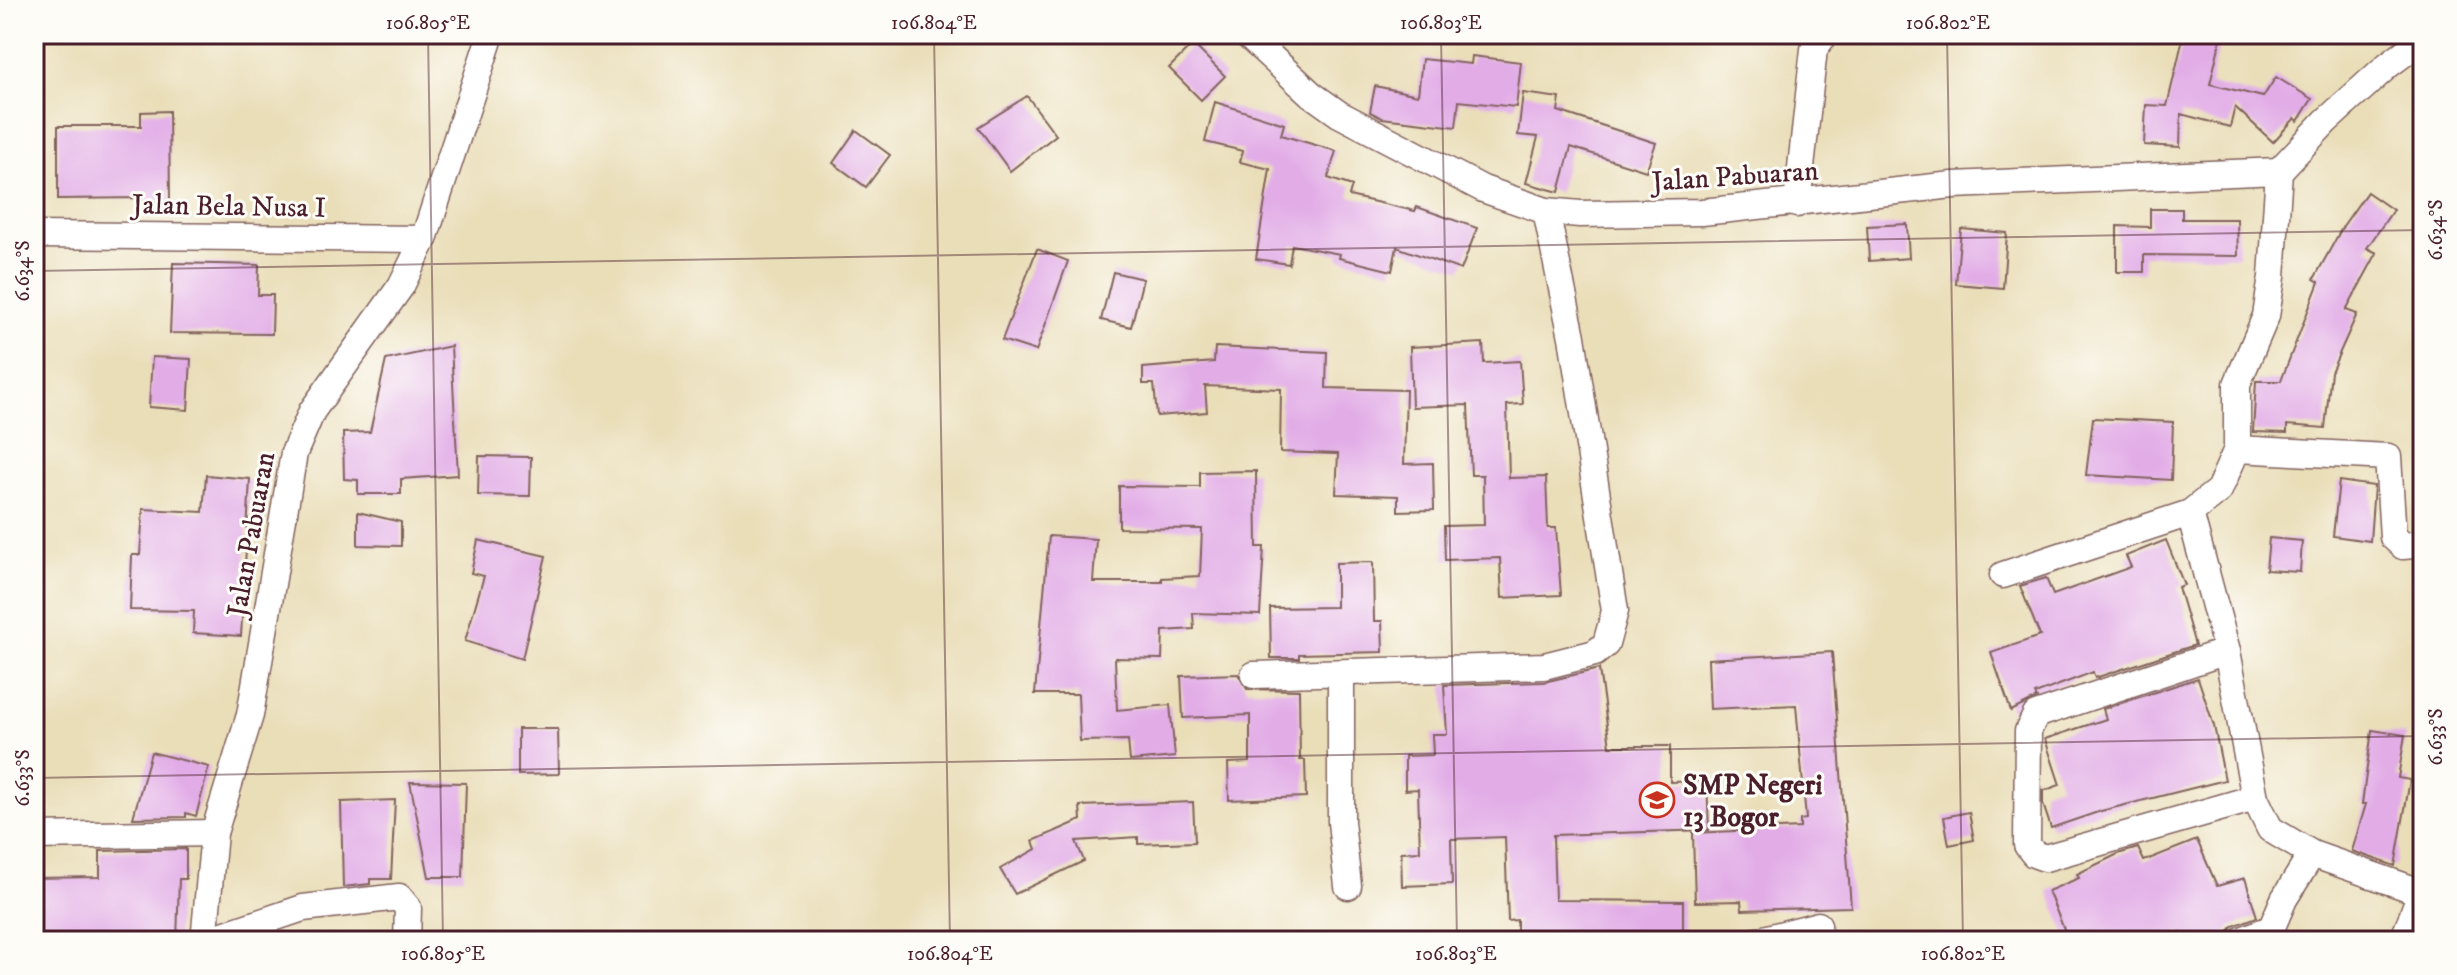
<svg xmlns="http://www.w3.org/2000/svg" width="2457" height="975" font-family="'IM FELL DW Pica',serif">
	<rect width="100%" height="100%" fill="#fdfcf7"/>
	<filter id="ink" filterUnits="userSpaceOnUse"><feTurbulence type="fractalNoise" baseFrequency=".0125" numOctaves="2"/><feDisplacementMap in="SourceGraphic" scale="16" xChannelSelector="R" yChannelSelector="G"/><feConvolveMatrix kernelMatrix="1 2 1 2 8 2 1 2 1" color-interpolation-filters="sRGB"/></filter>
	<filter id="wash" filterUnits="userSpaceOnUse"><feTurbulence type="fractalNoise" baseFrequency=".006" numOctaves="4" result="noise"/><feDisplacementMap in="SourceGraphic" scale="32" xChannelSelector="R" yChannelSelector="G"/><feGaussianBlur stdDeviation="1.8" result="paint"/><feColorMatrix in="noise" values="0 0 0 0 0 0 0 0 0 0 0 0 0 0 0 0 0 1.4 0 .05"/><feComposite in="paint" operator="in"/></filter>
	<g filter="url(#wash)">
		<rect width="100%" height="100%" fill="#eadeb9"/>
		<g id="blocks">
			<g fill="#e2ade7">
				<polygon points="2184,34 2222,34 2210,84 2263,97 2276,77 2312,99 2298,121 2295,118 2273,142 2235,107 2230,127 2181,114 2180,147 2144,145 2146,105 2167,106"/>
				<polygon points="1193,44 1225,76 1201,100 1169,68"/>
				<polygon points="1472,56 1521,62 1516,107 1459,101 1456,127 1382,118 1370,112 1375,86 1418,95 1422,59 1471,64"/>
				<polygon points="1523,93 1560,98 1558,111 1656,143 1646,171 1571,147 1559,192 1526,183 1538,137 1518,135"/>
				<polygon points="1027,96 1056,135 1010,171 978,127"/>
				<polygon points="1215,102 1284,124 1281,135 1336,151 1328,178 1352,186 1349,196 1415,211 1417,207 1477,228 1461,270 1397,247 1392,271 1339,258 1340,254 1292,245 1289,264 1256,259 1270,169 1240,162 1243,151 1205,142"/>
				<polygon points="169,111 170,202 142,203 142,198 58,199 58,126 141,126 141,112"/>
				<polygon points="856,130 890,155 866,187 833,163"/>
				<polygon points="2367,192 2393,210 2367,248 2377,253 2346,310 2357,314 2331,372 2325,428 2287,425 2287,433 2253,432 2256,381 2281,381 2319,282 2314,279 2343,226"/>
				<polygon points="2150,209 2182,209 2182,219 2237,219 2238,256 2144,255 2144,272 2117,272 2117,226 2150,227"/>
				<polygon points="1907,224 1909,258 1869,261 1867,226"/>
				<polygon points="1961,229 2007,233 2003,288 1956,284"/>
				<polygon points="1037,249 1068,261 1036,351 1002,340"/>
				<polygon points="173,263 259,265 258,295 273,295 272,334 170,333"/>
				<polygon points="1113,272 1143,279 1131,327 1101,320"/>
				<polygon points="1483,343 1484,363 1520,361 1523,404 1507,405 1509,478 1546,477 1548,528 1556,528 1561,595 1502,598 1500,558 1445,560 1444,526 1484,525 1483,475 1471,475 1468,405 1412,407 1410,347"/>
				<polygon points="451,346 458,475 401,479 401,494 358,494 358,480 344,479 343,433 370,432 386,360"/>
				<polygon points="1215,347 1327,352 1326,388 1406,390 1404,464 1433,463 1434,510 1398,511 1398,496 1336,494 1338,454 1280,452 1281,389 1205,386 1207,412 1157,416 1154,384 1143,384 1143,368 1214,362"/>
				<polygon points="152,357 191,359 188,410 149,407"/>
				<polygon points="2093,418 2173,422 2171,480 2086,475"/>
				<polygon points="479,456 531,457 530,496 478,495"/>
				<polygon points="1256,471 1257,547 1264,547 1260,615 1193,613 1194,629 1163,631 1162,659 1115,658 1117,710 1170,705 1175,757 1130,761 1128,740 1080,741 1078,694 1035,694 1049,536 1096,539 1093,582 1162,582 1162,578 1200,576 1202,529 1119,528 1119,486 1200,487 1200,472"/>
				<polygon points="206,475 250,479 241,636 193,633 194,611 130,610 132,555 140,555 143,509 203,512"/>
				<polygon points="2339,481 2374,486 2370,541 2333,536"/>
				<polygon points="358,512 401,522 401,546 358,545"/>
				<polygon points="2269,538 2302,541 2300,572 2266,570"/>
				<polygon points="478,540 546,556 522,659 465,641 484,576 471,573"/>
				<polygon points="2166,540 2184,585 2178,587 2195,645 2095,678 2093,672 2035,694 2037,698 2011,711 1991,653 2040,636 2020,586 2046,578 2053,595 2131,567 2126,556"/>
				<polygon points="1373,562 1374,621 1382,621 1383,652 1299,654 1299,658 1271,658 1270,608 1336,607 1336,563"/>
				<polygon points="1832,652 1851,907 1742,910 1741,901 1695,902 1693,833 1800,828 1800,820 1806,819 1796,705 1710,709 1708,659"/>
				<polygon points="1599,669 1610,746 1670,746 1670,782 1707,781 1709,830 1553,835 1555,900 1683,901 1683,941 1517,941 1517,920 1508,921 1505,837 1451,839 1452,884 1402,886 1401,852 1420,851 1418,789 1405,790 1405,756 1433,755 1432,734 1447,734 1444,685 1544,682"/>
				<polygon points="1238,674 1247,689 1299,690 1300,760 1305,760 1306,797 1229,800 1228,763 1250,762 1250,715 1183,718 1181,676"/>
				<polygon points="2198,678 2214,726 2225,780 2101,811 2051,828 2043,804 2043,791 2060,785 2045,739 2106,719 2103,709"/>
				<polygon points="518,729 558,729 559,774 518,775"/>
				<polygon points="2372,730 2405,735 2398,778 2410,780 2395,866 2352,851 2366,804 2362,804"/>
				<polygon points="151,752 209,767 196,816 186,813 186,817 133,818"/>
				<polygon points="410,782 466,783 463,877 429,877"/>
				<polygon points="395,800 391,879 370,879 370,884 343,887 341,802"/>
				<polygon points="1193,802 1195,842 1138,844 1138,837 1076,841 1084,861 1015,894 1000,869 1036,849 1033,841 1081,820 1080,806"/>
				<polygon points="1969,812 1974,840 1949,845 1944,817"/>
				<polygon points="2197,840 2217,886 2245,878 2257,917 2233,926 2224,936 2206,941 2183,941 2181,932 2156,941 2069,941 2048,891 2079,878 2077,874 2118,854 2138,848 2144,861"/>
				<polygon points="186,849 186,879 179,879 177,941 40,941 40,906 35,906 35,878 100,877 100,851"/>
			</g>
		</g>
	</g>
	<g filter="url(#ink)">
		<use href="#blocks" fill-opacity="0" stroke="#82625d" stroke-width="2"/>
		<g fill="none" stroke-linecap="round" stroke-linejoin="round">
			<g stroke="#82625d" stroke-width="29">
				<g id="minor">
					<polyline points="1246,34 1311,94 1339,114 1483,189 1546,211 1580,214 1702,212 1953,185 2279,171"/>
					<polyline points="2423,39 2388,65 2326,121 2279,171 2272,277 2266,316 2237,384 2237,449 2219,490 2190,513 2227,651 2255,798 2270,829 2312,854 2423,893"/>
					<polyline points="1797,204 1814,49 1825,34"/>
					<polyline points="34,235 424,239"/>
					<polyline points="2237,449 2388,457 2393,537 2403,546 2423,544"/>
					<polyline points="2003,575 2190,513"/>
					<polyline points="2227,651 2036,715 2028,731 2027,845 2034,854 2045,858 2255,798"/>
					<polyline points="1341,673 1341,822 1348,886"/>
					<polyline points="1254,675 1544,666 1595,653 1606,644 1615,611 1572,337 1546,211"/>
					<polyline points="34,836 214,833"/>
					<polyline points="204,941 214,833 250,715 294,453 312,411 401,286 424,239 491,34"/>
					<polyline points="205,941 303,908 399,897 408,908 407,941"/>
					<polyline points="1756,941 1818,925"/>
					<polyline points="2239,941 2270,929"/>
					<polyline points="2266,941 2284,899 2312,854"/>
					<polyline points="2403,941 2421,892"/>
				</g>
			</g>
			<use href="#minor" stroke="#fff" stroke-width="26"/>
		</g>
	</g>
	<path fill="none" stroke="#4a1f2b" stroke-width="2" stroke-opacity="0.45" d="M428,34L443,941M934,34L950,941M1441,34L1457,941M1947,34L1963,941M34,271L2423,230M34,778L2423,736"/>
	<defs>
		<g id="school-ring" transform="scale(1.8)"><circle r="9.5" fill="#fdfcf7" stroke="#c8321e" stroke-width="1.5"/><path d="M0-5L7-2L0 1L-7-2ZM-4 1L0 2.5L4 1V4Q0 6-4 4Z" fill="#c8321e"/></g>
	</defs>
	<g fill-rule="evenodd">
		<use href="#school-ring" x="1657" y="800"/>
	</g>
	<g text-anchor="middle" stroke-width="6" stroke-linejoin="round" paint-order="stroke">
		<g font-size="28" fill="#4a1f2b" stroke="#fdfcf7">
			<text transform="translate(1735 175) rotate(-4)" y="10">Jalan Pabuaran</text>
			<text transform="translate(229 205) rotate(1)" y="10">Jalan Bela Nusa I</text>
			<text transform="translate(250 534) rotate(-80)" y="10">Jalan Pabuaran</text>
		</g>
		<g font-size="28" font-weight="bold" fill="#4a1f2b" stroke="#fdfcf7" text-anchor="start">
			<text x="1683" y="794">SMP Negeri<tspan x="1683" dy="32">13 Bogor</tspan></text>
		</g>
	</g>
	<rect width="2457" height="975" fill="none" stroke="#fdfcf7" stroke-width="88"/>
	<rect x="44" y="44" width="2369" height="887" fill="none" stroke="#4a1f2b" stroke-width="3"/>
	<g font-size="20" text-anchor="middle" fill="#4a1f2b">
		<text x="428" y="29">106.805°E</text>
		<text x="934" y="29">106.804°E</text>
		<text x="1441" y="29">106.803°E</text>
		<text x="1948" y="29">106.802°E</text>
		<text transform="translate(2435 230) rotate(-90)" y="7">6.634°S</text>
		<text transform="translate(22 271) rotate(-90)" y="7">6.634°S</text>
		<text transform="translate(2435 737) rotate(-90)" y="7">6.633°S</text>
		<text transform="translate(22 778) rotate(-90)" y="7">6.633°S</text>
		<text x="443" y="960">106.805°E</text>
		<text x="950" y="960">106.804°E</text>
		<text x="1456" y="960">106.803°E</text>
		<text x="1963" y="960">106.802°E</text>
	</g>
</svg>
